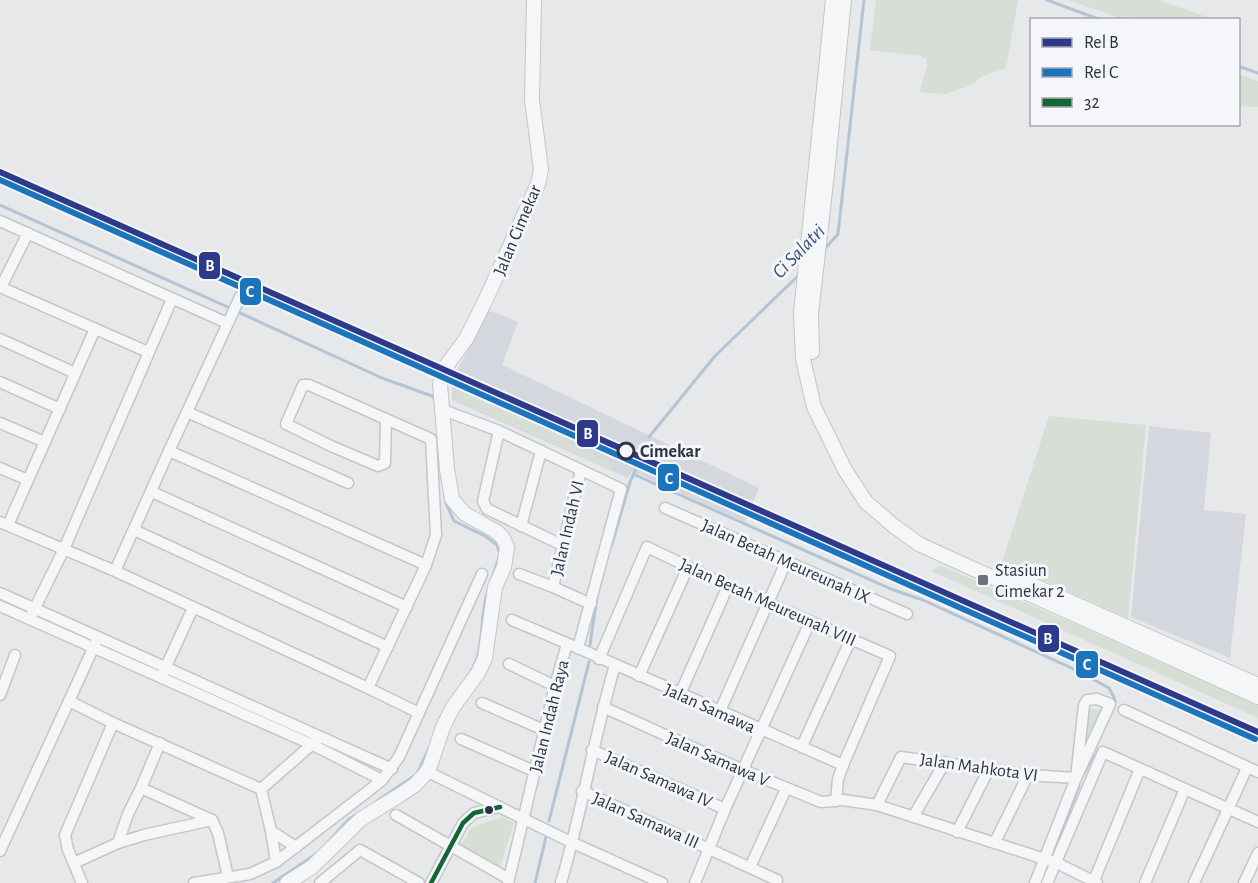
<svg xmlns="http://www.w3.org/2000/svg" width="1258" height="883" font-family="'Alegreya Sans',sans-serif">
	<rect width="100%" height="100%" fill="#e6e8ea"/>
	<g fill="#d4d7dd">
		<polygon points="488,310 518,322 502,365 759,488 745,522 632,471 628,478 452,400 453,379"/>
		<polygon points="1149,426 1211,433 1204,510 1246,514 1230,658 1131,617"/>
	</g>
	<g fill="#d6ded6">
		<polygon points="876,0 1018,0 1006,68 983,76 972,85 946,94 920,92 927,65 926,59 921,56 870,50"/>
		<polygon points="1068,0 1158,0 1213,19 1154,20 1123,16 1120,18"/>
		<polygon points="1238,74 1258,81 1258,107 1239,106"/>
		<polygon points="462,384 575,434 571,444 615,465 612,470 455,399"/>
		<polygon points="1049,416 1146,425 1128,618 1002,562"/>
		<polygon points="938,566 942,566 1258,705 1258,718 931,571"/>
		<polygon points="1087,709 1108,710 1081,765"/>
		<polygon points="502,817 514,823 499,870 460,847 471,828"/>
	</g>
	<g fill="none" stroke-linecap="round" stroke-linejoin="round">
		<g stroke="#b4c4d5" stroke-width="3">
			<polyline points="1047,0 1101,20"/>
			<polyline points="1238,66 1258,73"/>
			<polyline points="0,205 232,309"/>
			<polyline points="822,252 838,234 864,0"/>
			<polyline points="238,312 382,378 432,396 436,401"/>
			<polyline points="649,437 715,356 800,274"/>
			<polyline points="633,474 891,589 923,600 1078,671 1109,688 1114,697 1115,702"/>
			<polyline points="442,476 446,503 454,521 485,536 497,545 500,554 492,578"/>
			<polyline points="612,544 630,482 636,469"/>
			<polyline points="590,645 597,597"/>
			<path d="M440,719C449,696 472,678 478,655C483,634 481,611 488,590"/>
			<polyline points="1085,772 1093,755"/>
			<polyline points="377,801 417,774 428,750"/>
			<polyline points="549,821 589,662"/>
			<polyline points="329,841 349,819 359,813"/>
			<polyline points="1054,848 1079,786"/>
			<polyline points="273,883 316,854"/>
			<polyline points="535,883 546,837"/>
		</g>
		<g stroke="#c4c6c8" stroke-width="13">
			<g id="minor">
				<polyline points="0,221 227,323"/>
				<polyline points="0,287 148,352"/>
				<polyline points="1,287 28,233"/>
				<polyline points="0,339 75,373"/>
				<polyline points="0,382 60,409"/>
				<polyline points="443,410 499,431 621,489"/>
				<polyline points="187,412 348,483"/>
				<polyline points="386,420 385,463 378,466 331,446 286,424 303,385 309,385 431,439 436,535 426,565"/>
				<polyline points="0,423 45,442"/>
				<polyline points="499,431 483,501 487,509 562,545"/>
				<polyline points="169,451 240,297"/>
				<polyline points="0,468 28,480 95,329"/>
				<polyline points="152,492 407,607"/>
				<polyline points="665,508 907,614"/>
				<polyline points="0,522 115,571 368,688 426,565 169,451 115,571"/>
				<polyline points="8,525 28,480"/>
				<polyline points="521,526 541,451"/>
				<polyline points="134,530 388,647"/>
				<polyline points="519,574 553,587 591,604"/>
				<polyline points="553,587 581,470"/>
				<polyline points="0,593 392,769"/>
				<polyline points="0,606 313,745 382,780"/>
				<polyline points="32,614 64,549 172,299"/>
				<polyline points="512,620 578,648 621,489"/>
				<polyline points="578,648 843,765"/>
				<polyline points="599,659 647,547 728,586 890,656 843,765 838,779 836,801"/>
				<polyline points="509,664 555,686"/>
				<polyline points="163,673 193,608"/>
				<polyline points="639,676 688,567"/>
				<polyline points="368,688 419,713"/>
				<polyline points="680,694 728,586"/>
				<polyline points="0,695 15,655"/>
				<polyline points="482,703 544,730"/>
				<polyline points="603,707 743,770 821,802 843,800 877,805 1057,863 1097,883"/>
				<polyline points="1124,710 1258,772"/>
				<polyline points="720,711 786,562"/>
				<polyline points="113,723 261,789 271,831 296,847"/>
				<polyline points="461,739 534,771"/>
				<polyline points="802,746 851,639"/>
				<polyline points="592,750 725,809"/>
				<polyline points="434,775 573,843 662,883"/>
				<polyline points="141,788 160,743"/>
				<polyline points="261,789 317,740"/>
				<polyline points="582,791 777,880"/>
				<polyline points="877,805 901,757 1028,775 1076,778"/>
				<polyline points="396,815 509,879"/>
				<polyline points="913,817 945,762"/>
				<polyline points="271,831 276,862"/>
				<polyline points="957,832 989,769"/>
				<polyline points="995,842 1028,775"/>
				<polyline points="118,843 144,835 212,820"/>
				<polyline points="0,851 69,701"/>
				<polyline points="74,863 118,843 128,814 141,788 212,820 218,833 228,877"/>
				<polyline points="750,867 786,789"/>
				<polyline points="82,883 68,850 65,835 113,723 69,701 96,642"/>
				<polyline points="194,883 250,874 276,862 367,792 382,780 399,757 482,574"/>
				<polyline points="320,883 360,850 419,883"/>
				<polyline points="431,883 463,823 474,813 500,807"/>
				<polyline points="508,883 555,686 567,644"/>
				<path d="M561,883C582,811 594,737 615,665"/>
				<polyline points="695,883 725,809 810,622"/>
				<polyline points="1035,883 1076,778 1110,704 1097,699 1087,700 1084,705 1076,778"/>
				<polyline points="1047,883 1103,752 1258,822"/>
				<polyline points="1093,883 1140,769"/>
				<polyline points="1145,883 1185,789"/>
				<polyline points="1194,883 1247,768"/>
				<polyline points="1244,883 1258,853"/>
			</g>
		</g>
		<g stroke="#c4c6c8" stroke-width="16">
			<g id="tertiary">
				<polyline points="833,0 801,313 803,359 814,407 845,470 866,502 895,527 919,544 947,557 1258,697"/>
				<polyline points="812,352 811,314 828,164 844,0"/>
				<polyline points="1010,575 1258,685"/>
				<polyline points="287,883 312,867 361,819 400,795 415,785 426,773 430,766 443,727 453,707 478,673 485,658 495,587 504,567 507,547 503,538 497,532 465,514 452,499 447,469 440,384 444,369 466,339 487,297 538,184 541,170 532,100 534,0"/>
			</g>
		</g>
		<use href="#minor" stroke="#f5f6f7" stroke-width="10"/>
		<use href="#tertiary" stroke="#f5f6f7" stroke-width="14"/>
		<g stroke="#f4f6f9" stroke-width="9">
			<polyline id="bus-1" points="431,883 463,823 474,813 500,807"/>
		</g>
		<use href="#bus-1" stroke="#156635" stroke-width="4.5"/>
		<g stroke="#f4f6f9" stroke-width="10">
			<polyline id="rail-1" points="0,172 1258,732"/>
		</g>
		<g stroke="#f4f6f9" stroke-width="10">
			<polyline id="rail-2" points="0,180 1255,739"/>
		</g>
		<use href="#rail-1" stroke="#2d398b" stroke-width="6"/>
		<use href="#rail-2" stroke="#1c75bc" stroke-width="6"/>
	</g>
	<circle fill="#f4f6f9" stroke="#2b3445" stroke-width="3" cx="626" cy="451" r="8"/>
	<rect fill="#6c737f" stroke="#f4f6f9" stroke-width="2" x="977" y="574" width="12" height="12" rx="3"/>
	<circle fill="#2b3445" stroke="#f4f6f9" stroke-width="2" cx="489" cy="810" r="5"/>
	<g text-anchor="middle" stroke-width="6" stroke-linejoin="round" paint-order="stroke">
		<g font-size="18" fill="#2b3445" stroke="#f4f6f9">
			<text transform="translate(517 230) rotate(-67)" y="6">Jalan Cimekar</text>
			<text transform="translate(567 528) rotate(-77)" y="6">Jalan Indah VI</text>
			<text transform="translate(786 561) rotate(24)" y="6">Jalan Betah Meureunah IX</text>
			<text transform="translate(768 602) rotate(24)" y="6">Jalan Betah Meureunah VIII</text>
			<text transform="translate(710 708) rotate(24)" y="6">Jalan Samawa</text>
			<text transform="translate(549 716) rotate(-76)" y="6">Jalan Indah Raya</text>
			<text transform="translate(718 759) rotate(24)" y="6">Jalan Samawa V</text>
			<text transform="translate(979 767) rotate(8)" y="6">Jalan Mahkota VI</text>
			<text transform="translate(659 779) rotate(24)" y="6">Jalan Samawa IV</text>
			<text transform="translate(646 820) rotate(24)" y="6">Jalan Samawa III</text>
		</g>
		<g font-size="18" font-weight="bold" fill="#2b3445" stroke="#f4f6f9" text-anchor="start">
			<text x="640" y="457">Cimekar</text>
		</g>
		<g font-size="18" fill="#2b3445" stroke="#f4f6f9" text-anchor="start">
			<text x="995" y="576">Stasiun<tspan x="995" dy="21">Cimekar 2</tspan></text>
		</g>
		<g font-size="20" font-style="italic" fill="#34527a" stroke="#f4f6f9">
			<text transform="translate(798 251) rotate(-46)" y="7">Ci Salatri</text>
		</g>
	</g>
	<g stroke="#f4f6f9" stroke-width="2">
		<rect x="198" y="251" width="23" height="29" rx="6" fill="#2d398b"/>
		<rect x="239" y="277" width="23" height="29" rx="6" fill="#1c75bc"/>
		<rect x="576" y="419" width="23" height="29" rx="6" fill="#2d398b"/>
		<rect x="657" y="463" width="23" height="29" rx="6" fill="#1c75bc"/>
		<rect x="1037" y="624" width="23" height="29" rx="6" fill="#2d398b"/>
		<rect x="1075" y="650" width="24" height="29" rx="6" fill="#1c75bc"/>
	</g>
	<g font-size="16" text-anchor="middle" font-weight="bold" fill="#fff">
		<text x="210" y="271">B</text>
		<text x="250" y="297">C</text>
		<text x="588" y="439">B</text>
		<text x="669" y="484">C</text>
		<text x="1048" y="644">B</text>
		<text x="1087" y="670">C</text>
	</g>
	<rect x="1030" y="18" width="210" height="108" fill="#f4f6f9" stroke="#a4a8b1" stroke-width="1.5"/>
	<rect x="1042" y="38" width="30" height="9" fill="#2d398b" stroke="#a4a8b1" stroke-width="1.5"/>
	<text x="1084" y="48" font-size="18" fill="#2b3445">Rel B</text>
	<rect x="1042" y="68" width="30" height="9" fill="#1c75bc" stroke="#a4a8b1" stroke-width="1.5"/>
	<text x="1084" y="78" font-size="18" fill="#2b3445">Rel C</text>
	<rect x="1042" y="98" width="30" height="9" fill="#156635" stroke="#a4a8b1" stroke-width="1.5"/>
	<text x="1084" y="108" font-size="18" fill="#2b3445">32</text>
</svg>
